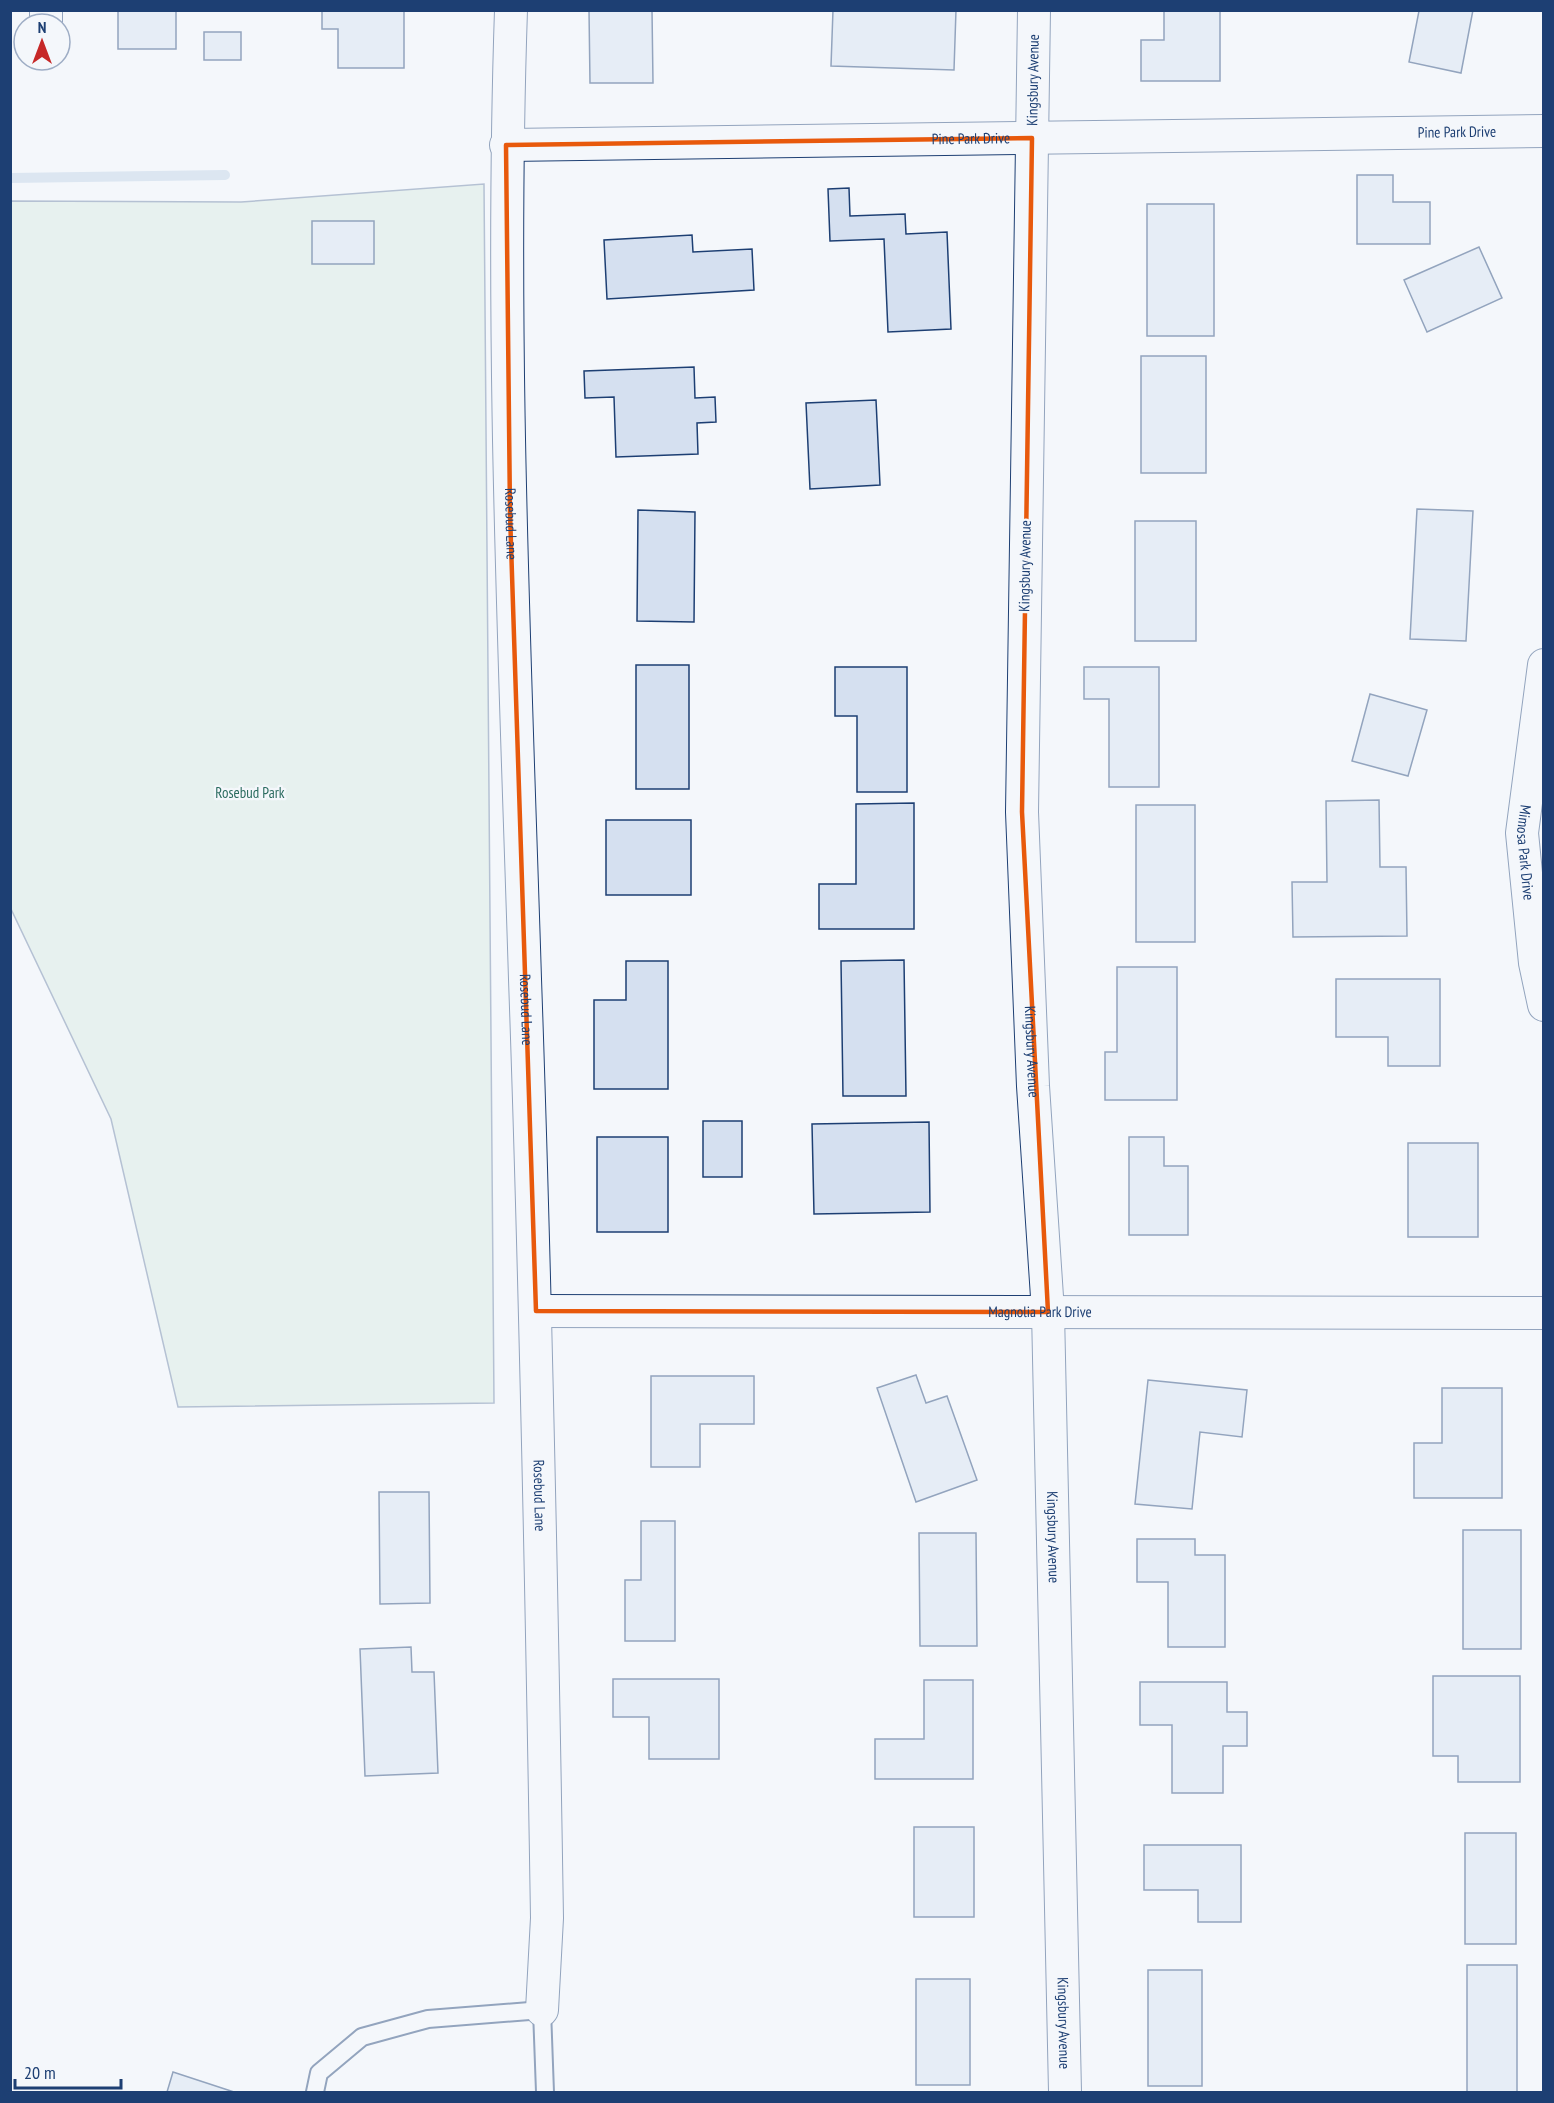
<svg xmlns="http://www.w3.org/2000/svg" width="1554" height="2103" font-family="'PT Sans Narrow',sans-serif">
	<rect width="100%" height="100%" fill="#f4f7fb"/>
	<polygon fill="#d7e8df" stroke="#687fa3" stroke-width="1.5" points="484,184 494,1403 178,1407 111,1119 11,909 11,201 241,202"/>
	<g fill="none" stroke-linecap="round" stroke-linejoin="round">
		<polyline stroke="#bed0e5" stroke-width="10" points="10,178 225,175"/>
	</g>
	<g fill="#d5e0f0" stroke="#1d3f73" stroke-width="1.5">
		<rect x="118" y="10" width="58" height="39"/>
		<polygon points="322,10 404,10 404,68 338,68 338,29 322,29"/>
		<polygon points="589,10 652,10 653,83 590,83"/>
		<polygon points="833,10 956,10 954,70 831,66"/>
		<polygon points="1164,10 1220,10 1220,81 1141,81 1141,40 1164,40"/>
		<polygon points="1417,10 1473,10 1461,73 1409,62 1419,11"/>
		<rect x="204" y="32" width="37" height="28"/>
		<polygon points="1357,175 1393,175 1393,202 1430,202 1430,244 1357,244"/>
		<polygon points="849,188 850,216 905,214 906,234 947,232 951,329 888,332 884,239 830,241 828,189"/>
		<rect x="1147" y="204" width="67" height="132"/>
		<rect x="312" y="221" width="62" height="43"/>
		<polygon points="692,235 693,252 752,249 754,290 607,299 604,240"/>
		<polygon points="1479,247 1502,298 1427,332 1404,280"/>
		<rect x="1141" y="356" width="65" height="117"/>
		<polygon points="694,367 695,398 715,397 716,422 697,423 698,454 616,457 614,397 585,398 584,371"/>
		<polygon points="876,400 880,485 810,489 806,403"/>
		<polygon points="1417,509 1473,511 1466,641 1410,639"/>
		<polygon points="638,510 695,512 694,622 637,621"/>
		<rect x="1135" y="521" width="61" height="120"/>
		<rect x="636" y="665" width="53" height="124"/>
		<polygon points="835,667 907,667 907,792 857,792 857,716 835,716"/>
		<polygon points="1084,667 1159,667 1159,787 1109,787 1109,699 1084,699"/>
		<polygon points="1370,694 1427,710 1408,776 1352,761"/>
		<polygon points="1379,800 1380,867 1406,867 1407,936 1293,937 1292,882 1327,882 1326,801"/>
		<polygon points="914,803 914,929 819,929 819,884 856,884 856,804"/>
		<rect x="1136" y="805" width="59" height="137"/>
		<rect x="606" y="820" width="85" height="75"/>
		<polygon points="904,960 906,1096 843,1096 841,961"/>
		<polygon points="626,961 668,961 668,1089 594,1089 594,1000 626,1000"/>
		<polygon points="1117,967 1177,967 1177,1100 1105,1100 1105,1052 1117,1052"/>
		<polygon points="1336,979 1440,979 1440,1066 1388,1066 1388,1037 1336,1037"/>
		<rect x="703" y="1121" width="39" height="56"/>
		<polygon points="929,1122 930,1212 814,1214 812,1124"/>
		<rect x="597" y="1137" width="71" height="95"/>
		<polygon points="1129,1137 1164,1137 1164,1166 1188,1166 1188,1235 1129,1235"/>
		<rect x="1408" y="1143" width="70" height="94"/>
		<polygon points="916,1375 926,1403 947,1396 977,1480 916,1502 877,1388"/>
		<polygon points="651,1376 754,1376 754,1424 700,1424 700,1467 651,1467"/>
		<polygon points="1148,1380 1247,1390 1242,1437 1200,1432 1192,1509 1135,1504"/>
		<polygon points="1442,1388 1502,1388 1502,1498 1414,1498 1414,1443 1442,1443"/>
		<polygon points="379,1492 429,1492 430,1603 380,1604"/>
		<polygon points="641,1521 675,1521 675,1641 625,1641 625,1580 641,1580"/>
		<rect x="1463" y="1530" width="58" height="119"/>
		<polygon points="919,1533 976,1533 977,1646 920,1646"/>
		<polygon points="1137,1539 1195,1539 1195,1555 1225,1555 1225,1647 1168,1647 1168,1582 1137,1582"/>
		<polygon points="411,1647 412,1672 434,1672 438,1773 365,1776 360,1649"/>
		<polygon points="1433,1676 1520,1676 1520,1782 1458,1782 1458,1756 1433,1756"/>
		<polygon points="613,1679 719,1679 719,1759 649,1759 649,1717 613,1717"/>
		<polygon points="924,1680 973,1680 973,1779 875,1779 875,1739 924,1739"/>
		<polygon points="1140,1682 1227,1682 1227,1712 1247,1712 1247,1746 1223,1746 1223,1793 1172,1793 1172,1725 1140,1725"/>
		<rect x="914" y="1827" width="60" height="90"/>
		<rect x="1465" y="1833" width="51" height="111"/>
		<polygon points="1144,1845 1241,1845 1241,1922 1198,1922 1198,1890 1144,1890"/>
		<rect x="1467" y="1965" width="50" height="127"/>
		<rect x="1148" y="1970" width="54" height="116"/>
		<rect x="916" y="1979" width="54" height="106"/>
		<polygon points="173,2072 234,2092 167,2092"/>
	</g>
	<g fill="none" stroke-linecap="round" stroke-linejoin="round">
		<g stroke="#1d3f73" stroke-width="20">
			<polyline id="service" points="315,2092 319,2073 362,2037 428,2019 542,2010 545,2092"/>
		</g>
		<g stroke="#1d3f73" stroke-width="34">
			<g id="minor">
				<path id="s1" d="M511,10C500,333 515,656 525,979C536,1292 542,1605 547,1918L542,2010"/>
				<path id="s2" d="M1034,10L1022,812L1033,1086L1048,1312L1065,2092"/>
				<polyline points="46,24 46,10"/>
				<path id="s3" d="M506,145L1544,131"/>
				<path id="s4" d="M1544,665L1522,833L1535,963L1544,1005"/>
				<path id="s5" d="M536,1311L1544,1313"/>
			</g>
		</g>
		<use href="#service" stroke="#f4f7fb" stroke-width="16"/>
		<use href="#minor" stroke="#f4f7fb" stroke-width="32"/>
	</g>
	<path d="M0 0H1554V2103H0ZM1032,138L1022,812L1048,1312L536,1311L510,513L506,145Z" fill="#f4f7fb" fill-opacity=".55" fill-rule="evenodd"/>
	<path fill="none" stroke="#e8590c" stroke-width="4.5" stroke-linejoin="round" d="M1032,138L1022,812L1048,1312L536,1311L510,513L506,145Z"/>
	<g text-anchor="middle" stroke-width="4.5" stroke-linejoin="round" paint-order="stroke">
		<g font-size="15" fill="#1d3f73" stroke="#f4f7fb">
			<text transform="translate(1033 80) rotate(-89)" y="5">Kingsbury Avenue</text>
			<text dy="5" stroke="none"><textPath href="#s3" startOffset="951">Pine Park Drive</textPath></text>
			<text dy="5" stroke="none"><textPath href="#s3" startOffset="465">Pine Park Drive</textPath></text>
			<text dy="5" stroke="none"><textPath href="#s1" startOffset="514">Rosebud Lane</textPath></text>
			<text transform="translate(1025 566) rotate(-89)" y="5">Kingsbury Avenue</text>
			<text dy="5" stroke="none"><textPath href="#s4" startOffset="189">Mimosa Park Drive</textPath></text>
			<text dy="5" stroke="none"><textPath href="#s1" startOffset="1000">Rosebud Lane</textPath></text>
			<text dy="5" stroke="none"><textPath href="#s2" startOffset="1042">Kingsbury Avenue</textPath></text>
			<text dy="5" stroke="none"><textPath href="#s5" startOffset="504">Magnolia Park Drive</textPath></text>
			<text dy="5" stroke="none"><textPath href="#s1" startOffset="1486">Rosebud Lane</textPath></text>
			<text dy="5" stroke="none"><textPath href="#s2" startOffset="1528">Kingsbury Avenue</textPath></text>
			<text dy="5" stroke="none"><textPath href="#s2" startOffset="2014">Kingsbury Avenue</textPath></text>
		</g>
		<g font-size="15" fill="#2c6c60" stroke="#f4f7fb">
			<text x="250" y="798">Rosebud Park</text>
		</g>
	</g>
	<rect width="1554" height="2103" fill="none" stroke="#1d3f73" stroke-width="24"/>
	<g transform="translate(42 42)"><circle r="28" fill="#f4f7fb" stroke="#9eadc5" stroke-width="1.5"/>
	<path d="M0-4.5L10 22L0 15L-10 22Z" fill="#c62828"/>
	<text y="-9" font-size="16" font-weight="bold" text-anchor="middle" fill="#1d3f73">N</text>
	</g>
	<path d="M15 2079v9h106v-9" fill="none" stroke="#1d3f73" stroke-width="3"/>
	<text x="24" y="2079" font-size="18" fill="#1d3f73" stroke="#f4f7fb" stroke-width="4.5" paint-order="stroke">20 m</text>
</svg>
